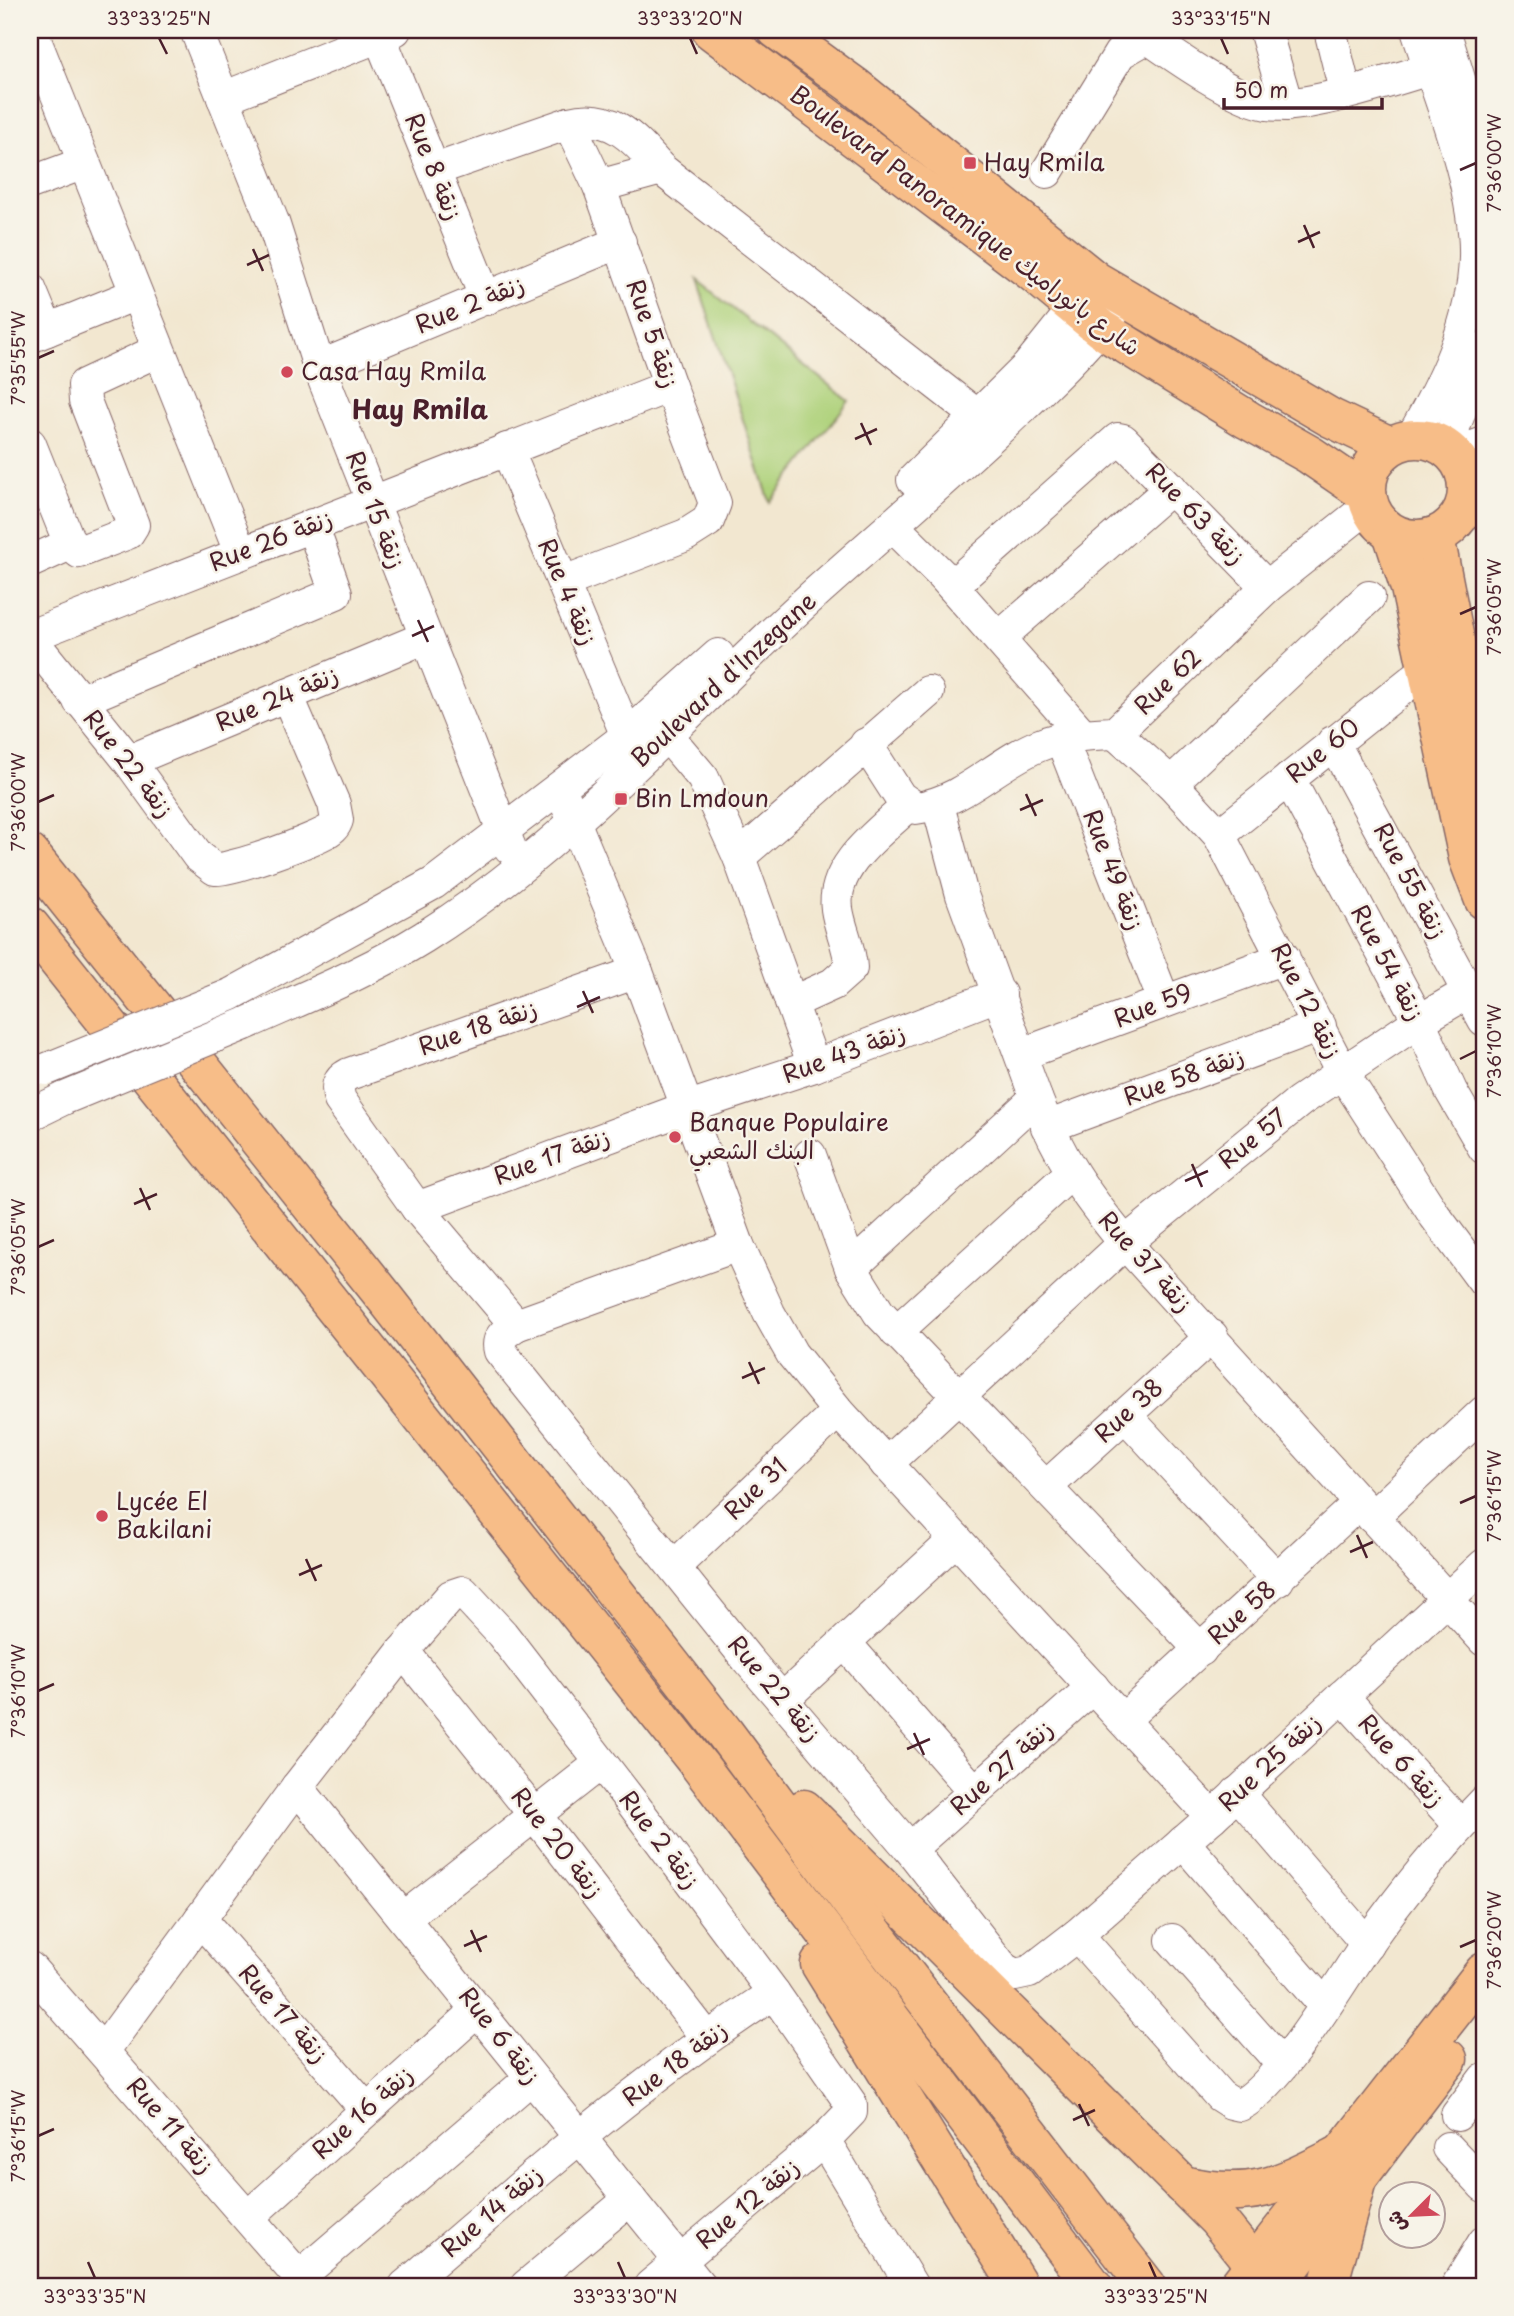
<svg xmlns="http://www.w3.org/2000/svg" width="1514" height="2316" font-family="'Playpen Sans','Playpen Sans Arabic',sans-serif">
	<rect width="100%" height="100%" fill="#f7f3e8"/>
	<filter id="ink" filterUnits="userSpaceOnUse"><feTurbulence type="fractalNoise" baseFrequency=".0143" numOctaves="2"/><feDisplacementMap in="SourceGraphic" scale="14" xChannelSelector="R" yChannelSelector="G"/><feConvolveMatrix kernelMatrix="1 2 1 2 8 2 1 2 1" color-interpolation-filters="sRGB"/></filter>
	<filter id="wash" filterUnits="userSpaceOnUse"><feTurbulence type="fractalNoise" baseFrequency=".00686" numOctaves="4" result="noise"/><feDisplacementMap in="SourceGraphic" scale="28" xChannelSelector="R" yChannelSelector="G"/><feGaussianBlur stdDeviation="1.57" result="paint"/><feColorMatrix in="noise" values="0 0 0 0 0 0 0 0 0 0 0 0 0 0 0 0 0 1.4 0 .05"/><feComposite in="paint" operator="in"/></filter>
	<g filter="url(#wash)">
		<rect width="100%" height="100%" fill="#f2e7d0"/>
		<polygon fill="#afd27c" stroke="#7c7854" stroke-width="2" points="697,280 849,401 770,502"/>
	</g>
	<g filter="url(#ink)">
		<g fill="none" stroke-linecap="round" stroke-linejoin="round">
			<g stroke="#856565" stroke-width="34">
				<g id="minor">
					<polyline points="31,30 240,552"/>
					<polyline points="196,30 273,222 319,367 510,848"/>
					<path d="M1137,30C1167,51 1232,98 1267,104C1307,111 1410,74 1453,62"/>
					<polyline points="1265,30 1287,105"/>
					<polyline points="1330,30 1345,91"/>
					<polyline points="1444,30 1484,160"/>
					<polyline points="379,35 486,299"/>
					<polyline points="223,98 395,30"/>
					<path d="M434,170L569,123C613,112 634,139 661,169L979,417"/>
					<polyline points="1047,172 1120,53 1148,37 1165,33"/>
					<polyline points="30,183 84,163"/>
					<polyline points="599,186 661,169"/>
					<polyline points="30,289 47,330"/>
					<polyline points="30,337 136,294"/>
					<polyline points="319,367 620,242"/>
					<path d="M1411,439C1443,384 1473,324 1475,258C1477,188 1439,97 1417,30"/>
					<polyline points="30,444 70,544 30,562"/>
					<polyline points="1446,448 1484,348"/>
					<polyline points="507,449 627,736"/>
					<polyline points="1453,454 1484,443"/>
					<polyline points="913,480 1028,366 1089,290"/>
					<polyline points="1467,486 1484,476"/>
					<polyline points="893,526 944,577 1082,734"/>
					<polyline points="70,544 79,552 84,550 128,533 133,525 85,401 84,385 157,351"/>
					<polyline points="564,582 686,535 708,521 715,503 670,386 599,186 569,123"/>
					<polyline points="952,586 1118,439 1123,440 1267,587"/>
					<polyline points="30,636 670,386"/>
					<path d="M30,638L129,761L198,856L215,869C229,871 319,839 331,829C335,826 335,825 337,820L334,804L287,695"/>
					<polyline points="999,638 1171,488"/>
					<polyline points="79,701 336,593 312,525"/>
					<polyline points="1115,733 1171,783 1219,835 1342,1072 1435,1216 1484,1282"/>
					<polyline points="666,734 703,778 739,857 814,1066"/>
					<polyline points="1061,738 1164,1001"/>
					<polyline points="1333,742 1484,1021"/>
					<path d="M866,744L900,797L916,808C963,802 997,762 1040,745C1064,735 1089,734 1115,733L1267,587L1369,506"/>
					<polyline points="129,761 424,638"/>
					<polyline points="1289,779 1419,1021 1451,1091 1484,1148"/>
					<polyline points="1171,783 1369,597"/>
					<polyline points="560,788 637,972 738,1245 769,1313 792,1354 838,1411 1212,1817"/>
					<path d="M938,805L962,895L1036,1098C1059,1158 1085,1194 1125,1243L1484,1640"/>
					<polyline points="1219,835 1428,668"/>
					<polyline points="739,857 928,692"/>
					<polyline points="230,995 434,883 627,736 718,655"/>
					<path d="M791,1003L833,984L851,968C850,947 840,930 837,909C831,866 880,832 909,805"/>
					<path d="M245,1024C305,997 368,972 424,937C577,841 695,699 829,581C889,528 949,476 1008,421C1045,386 1082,352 1114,311"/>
					<polyline points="1022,1054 1284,958"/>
					<polyline points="30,1115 65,1098"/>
					<polyline points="1047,1127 1320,1026"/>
					<polyline points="810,1155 851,1268 879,1313 1201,1650"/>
					<polyline points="417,1208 686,1108 814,1066 1000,994"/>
					<path d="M738,1245L516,1325C506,1332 496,1337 500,1351L748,1660L910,1849L1004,1969L1015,1975L1029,1972L1077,1935L1212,1817L1484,1565"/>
					<polyline points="851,1268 1036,1098"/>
					<path d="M516,1325L417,1208L340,1100C336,1087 337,1080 349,1074L637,972"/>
					<polyline points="896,1332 1070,1174"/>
					<polyline points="1125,1415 1278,1580"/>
					<polyline points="886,1464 1125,1243 1300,1101 1419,1021 1484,983"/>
					<polyline points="1046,1487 1212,1336"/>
					<polyline points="1372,1517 1484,1412"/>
					<polyline points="674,1567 838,1411"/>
					<polyline points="845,1643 975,1792"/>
					<polyline points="403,1651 535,1815 707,2038"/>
					<polyline points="1342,1696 1461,1826"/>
					<polyline points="782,1700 956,1539"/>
					<polyline points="1123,1720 1359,1503"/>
					<polyline points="297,1787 700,2286"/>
					<polyline points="1237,1793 1367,1944"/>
					<polyline points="1183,1842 1325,2006"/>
					<polyline points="910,1849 1093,1687"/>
					<polyline points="404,1918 601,1763"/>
					<polyline points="200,1919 366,2109"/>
					<path d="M1077,1935L1220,2096L1231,2103L1240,2105C1278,2087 1340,1983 1365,1946C1400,1896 1441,1846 1484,1802"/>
					<polyline points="1172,1940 1282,2064"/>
					<polyline points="30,1968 307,2286"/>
					<polyline points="104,2050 297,1787 403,1651 451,1596 463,1592 502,1634 633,1804 774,1993 851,2104 851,2112 824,2140 650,2286"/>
					<polyline points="1457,2115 1484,2079"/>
					<polyline points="824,2140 912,2286"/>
					<polyline points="1448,2148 1484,2186"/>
					<polyline points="248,2217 478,2010"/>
					<polyline points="299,2277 531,2078"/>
					<path d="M405,2286C524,2184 642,2079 774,1993"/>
					<polyline points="526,2286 630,2199"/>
					<polyline points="1457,2286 1484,2242"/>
				</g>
			</g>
			<g stroke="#856565" stroke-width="41">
				<g id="major">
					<polyline points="711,30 1031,271 1101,329 1248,420 1310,455 1367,494"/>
					<polyline points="777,30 854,86 1096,281 1331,418 1390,446"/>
					<circle cx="1417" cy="489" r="50"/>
					<polyline points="1392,533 1410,588 1468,858 1484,900"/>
					<polyline points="1435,537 1484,788"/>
					<polyline points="1238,2286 1484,1972"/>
					<polyline points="1276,2286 1448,2059"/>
				</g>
			</g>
			<g stroke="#856565" stroke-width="41">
				<g id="highway">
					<polyline points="30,854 386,1299 724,1732 870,1928 1147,2286"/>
					<polyline points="30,926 699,1765 1093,2286"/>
					<polyline points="804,1809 1217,2219 1271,2286"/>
					<polyline points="820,1964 1019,2286"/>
					<path d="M1182,2185C1252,2200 1276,2187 1337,2156"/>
					<polyline points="1328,2286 1358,2176"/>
				</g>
			</g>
			<use href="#minor" stroke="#fff" stroke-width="32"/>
			<use href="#major" stroke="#f7bd88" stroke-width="38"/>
			<use href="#highway" stroke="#f7bd88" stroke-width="38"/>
			<g stroke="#856565" stroke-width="34" stroke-linecap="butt">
				<g id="minor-bridge">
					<polyline points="47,1069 230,995"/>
					<polyline points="65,1098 245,1024"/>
				</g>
			</g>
			<use href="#minor-bridge" stroke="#fff" stroke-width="32"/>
		</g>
	</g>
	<path fill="none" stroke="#4a1f2b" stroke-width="2.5" d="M159,38L167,54M690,38L697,54M1221,38L1228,54M1460,170L1476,163M1304,225L1314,248M1298,242L1320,232M253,249L263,271M247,265L269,255M38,358L54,351M861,423L871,445M855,439L877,429M1460,614L1476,607M418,620L428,642M412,636L434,626M1026,794L1036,816M38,802L54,795M1020,810L1043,800M583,991L593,1013M577,1007L600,997M1460,1059L1476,1051M1192,1164L1202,1187M1185,1181L1208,1171M140,1188L150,1210M134,1204L157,1194M38,1247L54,1240M749,1362L759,1384M742,1378L765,1368M1460,1503L1476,1496M1357,1535L1367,1558M1350,1552L1373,1542M306,1559L316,1581M299,1575L322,1565M38,1691L54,1684M914,1733L924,1755M907,1749L930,1739M471,1930L481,1952M464,1946L487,1936M1460,1947L1476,1940M1079,2104L1089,2126M1073,2120L1095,2110M38,2136L54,2129M88,2262L95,2278M618,2262L625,2278M1149,2262L1156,2278"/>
	<g fill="#d1495b" stroke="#f7f3e8" stroke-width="2.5">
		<rect x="963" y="156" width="14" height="14" rx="3.5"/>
		<circle cx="287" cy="372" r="7"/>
		<rect x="614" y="792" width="14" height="14" rx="3.5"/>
		<circle cx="675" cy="1137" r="7"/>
		<circle cx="102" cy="1516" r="7"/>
	</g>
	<g text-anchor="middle" stroke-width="5" stroke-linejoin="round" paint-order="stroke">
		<g font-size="24" fill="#4a1f2b" stroke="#f7f3e8" text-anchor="start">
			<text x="984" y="171">Hay Rmila</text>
			<text x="301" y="380">Casa Hay Rmila</text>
			<text x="635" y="807">Bin Lmdoun</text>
			<text x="689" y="1131">Banque Populaire<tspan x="689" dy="28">البنك الشعبي</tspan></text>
			<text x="116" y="1510">Lycée El<tspan x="116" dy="28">Bakilani</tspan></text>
		</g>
		<g font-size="24" fill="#4a1f2b" stroke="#f7f3e8">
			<text transform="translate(433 167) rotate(68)" y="8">Rue 8 زنقة</text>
			<text transform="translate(965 221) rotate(37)" y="8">Boulevard Panoramique شارع بانوراميك</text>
			<text transform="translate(470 305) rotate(-22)" y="8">Rue 2 زنقة</text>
			<text transform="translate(652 334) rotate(71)" y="8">Rue 5 زنقة</text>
			<text transform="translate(375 510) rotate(69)" y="8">Rue 15 زنقة</text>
			<text transform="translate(1195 514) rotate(46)" y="8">Rue 63 زنقة</text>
			<text transform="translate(271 541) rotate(-21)" y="8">Rue 26 زنقة</text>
			<text transform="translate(567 592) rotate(67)" y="8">Rue 4 زنقة</text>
			<text transform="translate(724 680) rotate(-43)" y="8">Boulevard d'Inzegane</text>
			<text transform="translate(1168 682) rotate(-44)" y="8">Rue 62</text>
			<text transform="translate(277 699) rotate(-23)" y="8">Rue 24 زنقة</text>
			<text transform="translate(1323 751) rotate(-39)" y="8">Rue 60</text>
			<text transform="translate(128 764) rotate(52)" y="8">Rue 22 زنقة</text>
			<text transform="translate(1113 870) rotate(69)" y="8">Rue 49 زنقة</text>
			<text transform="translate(1410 881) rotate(62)" y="8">Rue 55 زنقة</text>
			<text transform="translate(1387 963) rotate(62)" y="8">Rue 54 زنقة</text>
			<text transform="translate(1306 1001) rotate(63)" y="8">Rue 12 زنقة</text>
			<text transform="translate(1153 1006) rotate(-21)" y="8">Rue 59</text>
			<text transform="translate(478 1028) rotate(-19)" y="8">Rue 18 زنقة</text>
			<text transform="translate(844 1054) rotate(-20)" y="8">Rue 43 زنقة</text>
			<text transform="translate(1184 1077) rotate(-20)" y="8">Rue 58 زنقة</text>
			<text transform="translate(1253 1139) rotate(-39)" y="8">Rue 57</text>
			<text transform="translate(552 1157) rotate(-20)" y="8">Rue 17 زنقة</text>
			<text transform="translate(1145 1262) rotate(48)" y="8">Rue 37 زنقة</text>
			<text transform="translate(1129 1411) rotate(-42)" y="8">Rue 38</text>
			<text transform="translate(756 1489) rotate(-44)" y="8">Rue 31</text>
			<text transform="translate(1242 1613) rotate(-42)" y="8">Rue 58</text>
			<text transform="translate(774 1689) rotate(50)" y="8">Rue 22 زنقة</text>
			<text transform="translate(1401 1761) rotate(48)" y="8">Rue 6 زنقة</text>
			<text transform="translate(1270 1763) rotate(-43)" y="8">Rue 25 زنقة</text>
			<text transform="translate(1002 1768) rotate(-42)" y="8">Rue 27 زنقة</text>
			<text transform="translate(659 1840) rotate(53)" y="8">Rue 2 زنقة</text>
			<text transform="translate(557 1843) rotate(52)" y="8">Rue 20 زنقة</text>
			<text transform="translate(283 2014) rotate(49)" y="8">Rue 17 زنقة</text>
			<text transform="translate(499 2036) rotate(52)" y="8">Rue 6 زنقة</text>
			<text transform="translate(675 2064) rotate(-37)" y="8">Rue 18 زنقة</text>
			<text transform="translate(363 2113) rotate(-42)" y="8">Rue 16 زنقة</text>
			<text transform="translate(170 2126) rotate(49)" y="8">Rue 11 زنقة</text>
			<text transform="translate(748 2204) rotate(-40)" y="8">Rue 12 زنقة</text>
			<text transform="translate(492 2212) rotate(-41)" y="8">Rue 14 زنقة</text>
		</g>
		<g font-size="26" font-weight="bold" fill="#4a1f2b" stroke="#f7f3e8">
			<text x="420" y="419">Hay Rmila</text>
		</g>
	</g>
	<rect width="1514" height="2316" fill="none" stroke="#f7f3e8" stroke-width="77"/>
	<g transform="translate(1412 2215) rotate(246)"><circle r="33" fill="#f7f3e8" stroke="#b29e9c" stroke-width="2"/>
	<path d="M0-5L12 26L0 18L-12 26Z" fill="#d1495b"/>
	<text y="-10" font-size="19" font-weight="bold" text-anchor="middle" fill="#4a1f2b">ش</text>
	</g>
	<path d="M1224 98v10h158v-10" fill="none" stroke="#4a1f2b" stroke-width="3.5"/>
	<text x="1234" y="98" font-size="21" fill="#4a1f2b" stroke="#f7f3e8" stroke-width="5" paint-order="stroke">50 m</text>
	<rect x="38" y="38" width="1438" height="2240" fill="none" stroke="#4a1f2b" stroke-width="2.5"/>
	<g font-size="18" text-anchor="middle" fill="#4a1f2b">
		<text x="159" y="25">33°33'25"N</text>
		<text x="690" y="25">33°33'20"N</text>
		<text x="1221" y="25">33°33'15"N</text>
		<text transform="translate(1495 163) rotate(-90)" y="6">7°36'00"W</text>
		<text transform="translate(19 358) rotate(-90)" y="6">7°35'55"W</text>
		<text transform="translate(1495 607) rotate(-90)" y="6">7°36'05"W</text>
		<text transform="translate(19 802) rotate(-90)" y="6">7°36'00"W</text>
		<text transform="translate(1495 1051) rotate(-90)" y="6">7°36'10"W</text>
		<text transform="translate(19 1247) rotate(-90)" y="6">7°36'05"W</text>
		<text transform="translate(1495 1496) rotate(-90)" y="6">7°36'15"W</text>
		<text transform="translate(19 1691) rotate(-90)" y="6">7°36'10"W</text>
		<text transform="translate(1495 1940) rotate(-90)" y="6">7°36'20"W</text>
		<text transform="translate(19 2136) rotate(-90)" y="6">7°36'15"W</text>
		<text x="95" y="2303">33°33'35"N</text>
		<text x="625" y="2303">33°33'30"N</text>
		<text x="1156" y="2303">33°33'25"N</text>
	</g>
</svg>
